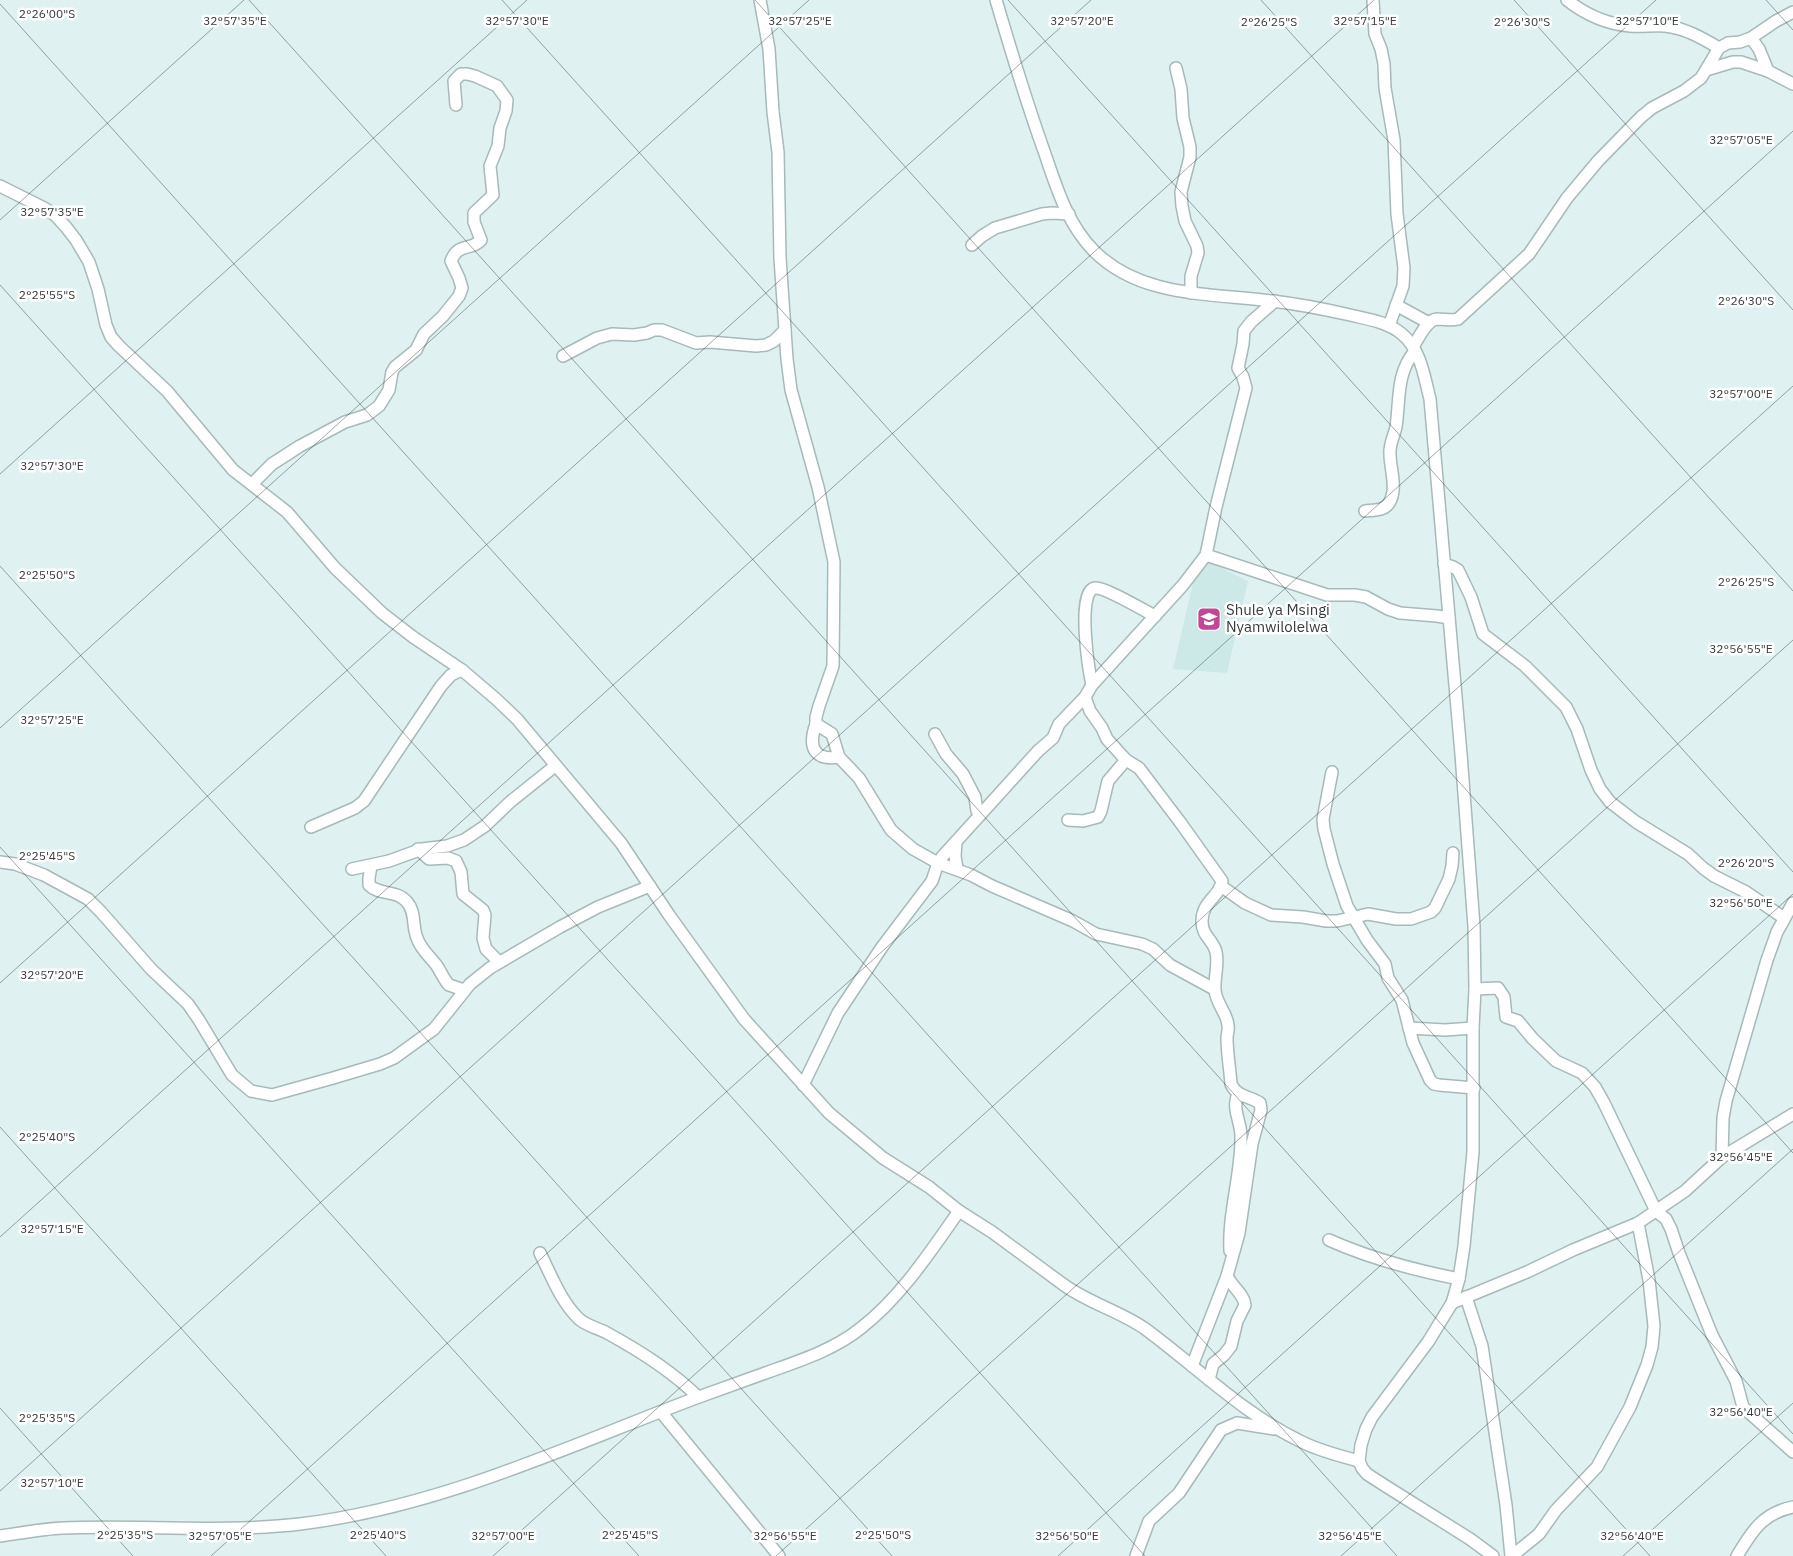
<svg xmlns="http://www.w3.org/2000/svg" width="1793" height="1556" font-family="'IBM Plex Sans',sans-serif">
	<rect width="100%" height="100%" fill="#dff2f1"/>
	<polygon fill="#cce9e7" points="1199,557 1248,581 1227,673 1173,669"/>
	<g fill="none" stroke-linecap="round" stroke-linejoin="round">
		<g stroke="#a7b9b8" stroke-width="14">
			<g id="minor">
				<polyline points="760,0 769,49 773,112 778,152 780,258 787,359 791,390 818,487 834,562 833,666 819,706 816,717 816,724 832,734 839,757 859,778 891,830 913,849 938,863 971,875 992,886 1073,921 1096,934 1142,944 1153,949 1170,965 1214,989"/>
				<path d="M996,0C1011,51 1026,101 1044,151C1056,186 1067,224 1094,251C1141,298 1211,293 1272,301C1298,304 1324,309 1350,315C1367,319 1388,322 1402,334C1421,350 1424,376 1430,399L1461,754L1474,926L1475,989L1473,1028V1152L1464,1246L1459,1279L1452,1303L1428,1342L1372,1417L1366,1429L1361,1445L1359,1461L1362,1468L1367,1474L1384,1485L1470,1539L1493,1556"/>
				<polyline points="1373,0 1375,34 1381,49 1384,64 1385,88 1394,140 1397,214 1404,268 1403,286 1389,326"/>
				<path d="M1567,0C1586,15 1606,24 1630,26C1642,27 1654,25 1665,26C1685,28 1702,38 1719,48"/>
				<polyline points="1751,38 1759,49 1768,71 1793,84"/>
				<polyline points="1176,68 1181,89 1183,118 1190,147 1190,157 1181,192 1182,206 1185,221 1197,246 1198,253 1191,276 1191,293"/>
				<polyline points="1706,70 1733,62 1741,62 1768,71"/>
				<path d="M0,186L44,208L55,215L66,227L76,240L89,262L98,289L106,325L111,337L119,346L167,391L233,470L287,512L335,568L382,613L413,637L462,670L496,699L517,719L621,843L669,915L744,1019L829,1113L883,1158L929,1187L959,1211L992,1232L1064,1285C1089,1303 1119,1311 1144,1328C1196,1366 1243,1414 1302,1442C1320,1451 1340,1456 1359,1461"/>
				<polyline points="972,245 982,236 995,228 1042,214 1052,213 1069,214"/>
				<polyline points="1396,305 1429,323"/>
				<path d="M1413,347C1419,338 1426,320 1437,319C1445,319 1451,321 1458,319L1529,254L1567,198L1598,161L1641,117L1652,108L1684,91L1701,78L1719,48L1728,43L1740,42L1751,38L1776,21L1793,12"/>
				<polyline points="563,356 597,338 612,334 634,335 647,333 654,330 662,330 696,343 710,342 756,346 766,345 774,341 785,330"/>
				<path d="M252,484L272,464L300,446L345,422L367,415L379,406L389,390L392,372L395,367L416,350L424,334L443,316L459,296L462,288L459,278L451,261C458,242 472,251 481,240L474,222V213L493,195L490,166L498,146L500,128L506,111L507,100L497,86L475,76L467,74H461L454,81L456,105"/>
				<path d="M1365,511C1374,510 1384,511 1389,503C1398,489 1390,469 1390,454C1389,445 1394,436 1396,427C1400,400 1396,373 1415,351"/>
				<polyline points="1206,555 1327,595 1355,595 1366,597 1388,609 1400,613 1437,616 1449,618"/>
				<polyline points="1444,564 1453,567 1458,570 1471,597 1483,634 1525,666 1566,707 1577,729 1591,770 1600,789 1610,802 1636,822 1688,854 1703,868 1714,876 1746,892 1784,918"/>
				<path d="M1092,685C1089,671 1076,591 1095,588C1105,587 1145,611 1155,616"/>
				<path d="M1085,697L1090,711L1102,728L1107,739L1126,760L1139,768L1180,822L1222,881C1220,897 1202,901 1202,921C1202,937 1213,939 1216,952C1219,964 1214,978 1215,990C1216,1004 1228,1014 1228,1026C1229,1030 1227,1034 1227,1038C1227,1053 1230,1069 1231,1084C1237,1097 1249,1096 1260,1103L1261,1110L1252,1144L1239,1233L1227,1276C1232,1287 1244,1294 1245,1305L1237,1321L1231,1346L1224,1355L1213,1364L1209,1380"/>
				<path d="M816,724C808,746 813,761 839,757"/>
				<polyline points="935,734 946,754 963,774 975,797 977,811 980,815"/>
				<polyline points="1332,772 1323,819 1324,829 1333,864 1347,906 1367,940 1385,964 1388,978 1402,1000 1413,1043 1430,1080 1434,1084 1439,1085 1474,1088"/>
				<polyline points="1068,820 1083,821 1098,817 1101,811 1108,781 1126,760"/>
				<polyline points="311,827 355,808 364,801 441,686 451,675 462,670"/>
				<polyline points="956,842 955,856 957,869"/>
				<polyline points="418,849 429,859 448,858 456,861 461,872 463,894 483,910 485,915 483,938 486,949 499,962"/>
				<polyline points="0,862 15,864 44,875 88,899 101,912 151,969 188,1004 199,1020 232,1075 251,1091 272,1095 333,1078 380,1064 394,1058 434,1029 470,984 490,968 560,927 598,907 650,886"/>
				<path d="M371,866L369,878V885C380,896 396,889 407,902C416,912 412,926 417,938C421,950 430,956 437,966C441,972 444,980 449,985L464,990"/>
				<polyline points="352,869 389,861 422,849 447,846 464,840 485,826 510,802 555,766"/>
				<polyline points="1221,886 1245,903 1271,915 1303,917 1326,921 1337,921 1368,914 1396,919 1411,919 1431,912 1435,908 1449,879 1452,866 1453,853"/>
				<polyline points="1475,989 1498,988 1504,997 1506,1017 1518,1021 1533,1039 1556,1061 1582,1073 1595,1087 1604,1103 1656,1211 1666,1219 1671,1229 1679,1253 1712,1335 1736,1381 1743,1407 1793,1452"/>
				<polyline points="1409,1028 1445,1030 1473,1028"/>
				<polyline points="803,1085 838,1013 882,947 932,881 938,863 942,857 1038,751 1053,738 1059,724 1085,697 1092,685 1183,585 1206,555 1216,507 1246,388 1243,377 1238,368 1243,344 1244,331 1251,322 1275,301"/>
				<polyline points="1722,1157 1723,1118 1726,1101 1767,960 1777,932 1793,903"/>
				<path d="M1329,1240C1371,1259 1414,1270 1459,1279"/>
				<path d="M1230,1251C1228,1213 1241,1176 1241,1139C1242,1122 1231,1110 1238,1094"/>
				<path d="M540,1253C551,1275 561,1302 579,1319C587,1326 598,1328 607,1333C640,1351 672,1371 698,1397"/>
				<polyline points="1466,1297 1482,1346 1506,1505 1511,1556"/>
				<polyline points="1452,1303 1527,1272 1573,1250 1638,1223 1685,1191 1722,1157 1793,1114"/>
				<polyline points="1192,1366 1227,1276"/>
				<polyline points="661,1412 779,1556"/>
				<path d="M0,1536C21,1533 42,1529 63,1528C142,1525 221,1533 300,1524C440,1507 566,1447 696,1398C721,1389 746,1380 771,1371C802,1360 835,1349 861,1328C901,1297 930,1252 959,1211"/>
				<polyline points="1136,1556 1149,1521 1179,1493 1221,1430 1237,1423 1274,1429"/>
				<polyline points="1512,1556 1539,1534 1556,1510 1597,1467 1630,1407 1647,1365 1652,1347 1654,1326 1649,1280 1638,1223"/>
				<path d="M1737,1556C1752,1531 1763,1513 1793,1507"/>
			</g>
		</g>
		<use href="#minor" stroke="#fff" stroke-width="11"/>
	</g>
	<path fill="none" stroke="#343b3a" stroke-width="1" stroke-opacity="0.45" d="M249,0L1650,1556M502,0L1793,1434M755,0L1793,1153M1008,0L1793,872M1261,0L1793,591M1514,0L1793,310M1766,0L1793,30M0,4L1397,1556M0,220L244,0M0,285L1145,1556M0,474L527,0M0,566L892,1556M0,728L809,0M0,847L639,1556M0,983L1091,0M0,1127L386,1556M0,1237L1374,0M0,1408L133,1556M0,1491L1656,0M211,1556L1793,131M493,1556L1793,386M776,1556L1793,640M1058,1556L1793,894M1341,1556L1793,1149M1623,1556L1793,1403"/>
	<defs>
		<g id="school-square" transform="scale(1.25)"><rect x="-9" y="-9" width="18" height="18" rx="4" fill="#c24697" stroke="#fff"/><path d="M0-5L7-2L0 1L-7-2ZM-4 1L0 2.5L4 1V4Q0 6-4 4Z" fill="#fff"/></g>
	</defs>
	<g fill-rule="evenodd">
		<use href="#school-square" x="1209" y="619"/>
	</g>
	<g text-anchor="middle" stroke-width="5" stroke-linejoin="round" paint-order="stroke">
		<g font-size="15" fill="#343b3a" stroke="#fff" text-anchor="start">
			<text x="1226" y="615">Shule ya Msingi<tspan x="1226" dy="17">Nyamwilolelwa</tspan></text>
		</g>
	</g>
	<g font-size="12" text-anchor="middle" fill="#343b3a" stroke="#fff" stroke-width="5" stroke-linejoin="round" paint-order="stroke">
		<text x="47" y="18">2°26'00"S</text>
		<text x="235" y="25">32°57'35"E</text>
		<text x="517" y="25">32°57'30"E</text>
		<text x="800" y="25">32°57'25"E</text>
		<text x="1082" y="25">32°57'20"E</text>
		<text x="1365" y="25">32°57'15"E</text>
		<text x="1647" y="25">32°57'10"E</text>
		<text x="1269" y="26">2°26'25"S</text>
		<text x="1522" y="26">2°26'30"S</text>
		<text x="1741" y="144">32°57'05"E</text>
		<text x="52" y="216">32°57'35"E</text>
		<text x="47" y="299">2°25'55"S</text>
		<text x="1746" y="305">2°26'30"S</text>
		<text x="1741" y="398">32°57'00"E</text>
		<text x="52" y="470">32°57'30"E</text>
		<text x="47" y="579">2°25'50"S</text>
		<text x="1746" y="586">2°26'25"S</text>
		<text x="1741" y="653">32°56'55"E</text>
		<text x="52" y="724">32°57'25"E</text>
		<text x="47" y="860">2°25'45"S</text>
		<text x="1746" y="867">2°26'20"S</text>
		<text x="1741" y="907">32°56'50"E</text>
		<text x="52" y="979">32°57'20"E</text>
		<text x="47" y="1141">2°25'40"S</text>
		<text x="1741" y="1161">32°56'45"E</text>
		<text x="52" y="1233">32°57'15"E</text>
		<text x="1741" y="1416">32°56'40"E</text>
		<text x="47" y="1422">2°25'35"S</text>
		<text x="52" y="1487">32°57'10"E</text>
		<text x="125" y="1539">2°25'35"S</text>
		<text x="378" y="1539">2°25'40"S</text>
		<text x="630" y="1539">2°25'45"S</text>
		<text x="883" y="1539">2°25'50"S</text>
		<text x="220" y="1540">32°57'05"E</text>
		<text x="503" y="1540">32°57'00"E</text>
		<text x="785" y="1540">32°56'55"E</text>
		<text x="1067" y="1540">32°56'50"E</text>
		<text x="1350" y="1540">32°56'45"E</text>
		<text x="1632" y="1540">32°56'40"E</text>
	</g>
</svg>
